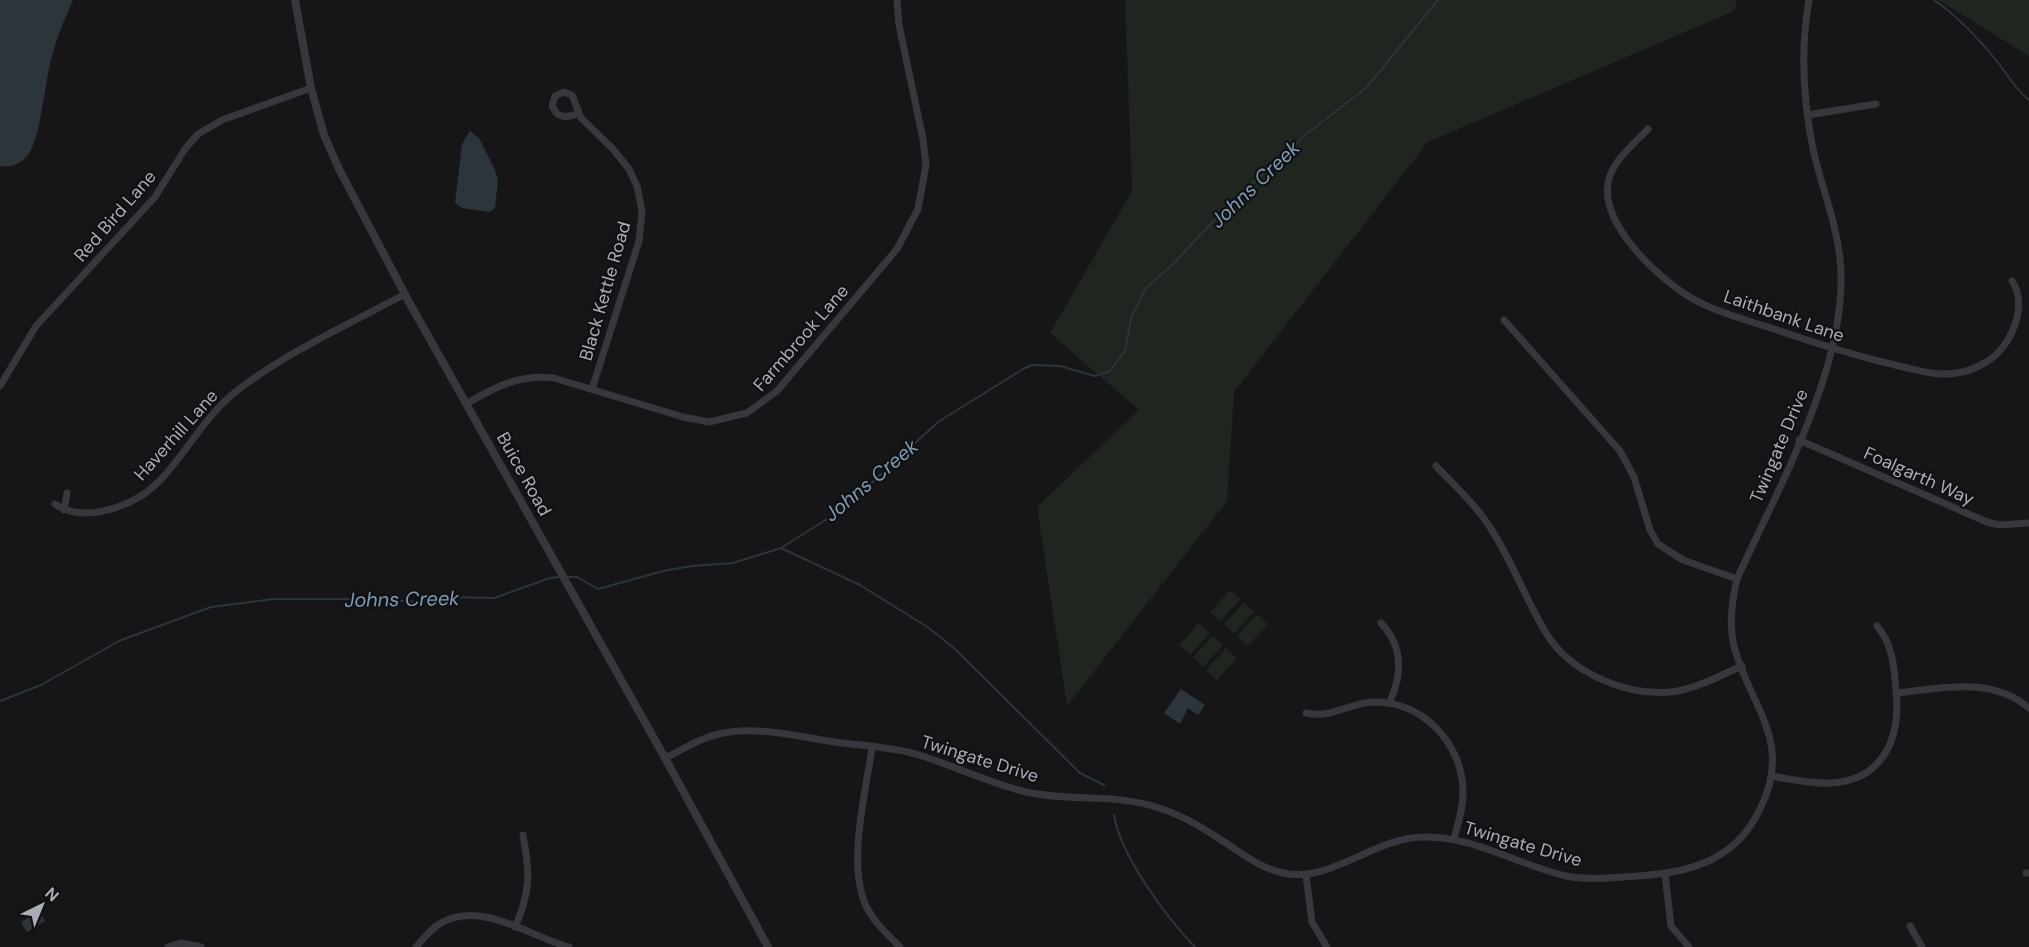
<svg xmlns="http://www.w3.org/2000/svg" width="2029" height="947" font-family="'DM Sans',sans-serif">
	<rect width="100%" height="100%" fill="#161618"/>
	<g fill="#1e261f">
		<polygon points="1125,0 1737,0 1734,11 1428,142 1234,392 1227,501 1067,706 1037,507 1139,410 1050,333 1132,191"/>
		<polygon points="1938,0 2029,0 2029,56"/>
		<polygon points="1230,590 1241,599 1220,621 1210,612"/>
		<polygon points="1244,602 1254,612 1234,634 1224,624"/>
		<polygon points="1257,614 1268,624 1248,646 1237,636"/>
		<polygon points="1199,623 1210,633 1190,655 1179,645"/>
		<polygon points="1213,635 1223,645 1203,667 1193,657"/>
		<polygon points="1226,648 1237,658 1217,680 1206,670"/>
	</g>
	<g fill="#2c353c">
		<path d="M0,0H73C65,18 57,37 52,56C45,79 41,138 28,155C20,164 12,168 0,166Z"/>
		<polygon points="470,131 479,138 495,170 498,180 495,208 490,212 462,208 455,203 462,144"/>
		<polygon points="1181,689 1205,705 1198,715 1188,708 1180,724 1164,713"/>
		<polygon points="39,911 45,921 27,932 21,922"/>
	</g>
	<g fill="none" stroke-linecap="round" stroke-linejoin="round">
		<g stroke="#2c353c" stroke-width="2">
			<path d="M1934,0C1959,17 1980,40 1999,64C2009,77 2016,90 2029,100"/>
			<polyline points="781,548 860,585 929,628 955,649 1080,773 1104,785"/>
			<polyline points="565,577 577,577 598,589 663,571 692,566 733,563 781,548 843,509 938,422 1023,369 1032,365 1060,366 1095,376 1110,371 1125,351 1131,318 1145,289 1172,265 1223,211 1305,135 1366,88 1438,0"/>
			<polyline points="0,701 41,685 119,641 211,607 274,599 376,599 418,602 452,597 494,598 550,578 560,577"/>
			<path d="M1114,815C1120,855 1167,918 1195,947"/>
		</g>
		<g stroke="#37383d" stroke-width="7">
			<polyline points="578,114 565,117 557,114 552,106 555,96 564,92 572,95 581,118 613,149 629,169 637,186 642,211 639,241 592,389"/>
			<polyline points="1808,115 1876,104"/>
			<path d="M1648,129C1634,144 1611,162 1608,183C1601,224 1656,276 1688,296C1714,312 1747,320 1777,330C1817,344 1857,356 1899,366C1913,369 1928,374 1943,374C1958,374 1974,370 1986,362C2011,348 2029,305 2012,281"/>
			<polyline points="1504,320 1620,451 1634,477 1650,530 1658,544 1683,560 1737,579"/>
			<polyline points="0,386 36,326 155,197 185,149 198,134 222,120 311,88"/>
			<path d="M466,404C495,387 519,374 554,378L683,417L709,422L747,413L777,391L897,249L918,209L926,165L923,139L899,25L897,0"/>
			<polyline points="1799,440 1987,522 1999,525 2029,523"/>
			<path d="M1436,466C1453,484 1471,500 1485,520C1510,555 1524,597 1546,633C1571,674 1631,699 1678,691C1700,687 1721,675 1742,666"/>
			<path d="M55,504C79,521 116,511 141,496C172,477 196,428 225,401C273,358 348,325 405,294"/>
			<polyline points="64,510 67,493"/>
			<path d="M1381,623C1403,646 1403,675 1389,703"/>
			<path d="M1897,693C1940,688 1992,676 2029,708"/>
			<path d="M1306,713C1329,719 1350,703 1373,702C1422,701 1461,742 1463,789C1464,806 1458,823 1454,839"/>
			<path d="M872,747C866,793 846,865 867,908C875,923 888,935 900,947"/>
			<path d="M665,758C684,749 702,737 723,733C759,726 800,737 835,742C863,746 893,747 919,755C955,766 989,783 1026,792C1070,802 1115,793 1159,808C1181,815 1202,827 1221,840C1242,853 1259,868 1283,873C1330,884 1374,837 1424,837C1474,836 1518,865 1566,876C1585,880 1604,878 1623,877C1679,874 1733,867 1760,809C1795,739 1747,704 1733,642C1729,620 1732,600 1737,579C1778,488 1851,360 1840,259C1836,220 1821,186 1813,149C1803,99 1800,50 1809,0"/>
			<path d="M1771,776C1790,779 1811,784 1831,783C1884,780 1901,737 1896,691C1894,666 1893,645 1877,626"/>
			<polyline points="2026,873 2029,873"/>
			<polyline points="1665,874 1671,926 1689,947"/>
			<polyline points="1306,875 1312,922 1327,947"/>
			<polyline points="1910,926 1922,947"/>
			<path d="M515,927C531,891 530,873 523,835"/>
			<polyline points="168,947 181,943 201,947"/>
			<path d="M416,947C424,938 432,927 443,922C483,901 531,937 569,947"/>
		</g>
		<polyline stroke="#37383d" stroke-width="8" points="295,0 311,88 324,135 339,169 409,302 665,758 768,947"/>
	</g>
	<g text-anchor="middle" stroke-width="4.5" stroke-linejoin="round" paint-order="stroke">
		<g font-size="18" fill="#a8adb8" stroke="#111113">
			<text transform="translate(115 216) rotate(-49)" y="6">Red Bird Lane</text>
			<text transform="translate(605 291) rotate(-74)" y="6">Black Kettle Road</text>
			<text transform="translate(1784 316) rotate(19)" y="6">Laithbank Lane</text>
			<text transform="translate(801 338) rotate(-49)" y="6">Farmbrook Lane</text>
			<text transform="translate(176 435) rotate(-48)" y="6">Haverhill Lane</text>
			<text transform="translate(1779 446) rotate(-67)" y="6">Twingate Drive</text>
			<text transform="translate(524 474) rotate(61)" y="6">Buice Road</text>
			<text transform="translate(1919 476) rotate(24)" y="6">Foalgarth Way</text>
			<text transform="translate(980 759) rotate(17)" y="6">Twingate Drive</text>
			<text transform="translate(1523 844) rotate(16)" y="6">Twingate Drive</text>
		</g>
		<g font-size="20" font-style="italic" fill="#7f9bb3" stroke="#111113">
			<text transform="translate(1255 184) rotate(-44)" y="7">Johns Creek</text>
			<text transform="translate(871 480) rotate(-40)" y="7">Johns Creek</text>
			<text transform="translate(402 599) rotate(-1)" y="7">Johns Creek</text>
		</g>
	</g>
	<g transform="translate(42 905) rotate(43)" stroke="#111113" stroke-width="4.5" paint-order="stroke">
	<path d="M0-4.5L10 22L0 15L-10 22Z" fill="#a8adb8"/>
	<text y="-9" font-size="16" font-weight="bold" text-anchor="middle" fill="#a8adb8">N</text>
	</g>
</svg>
